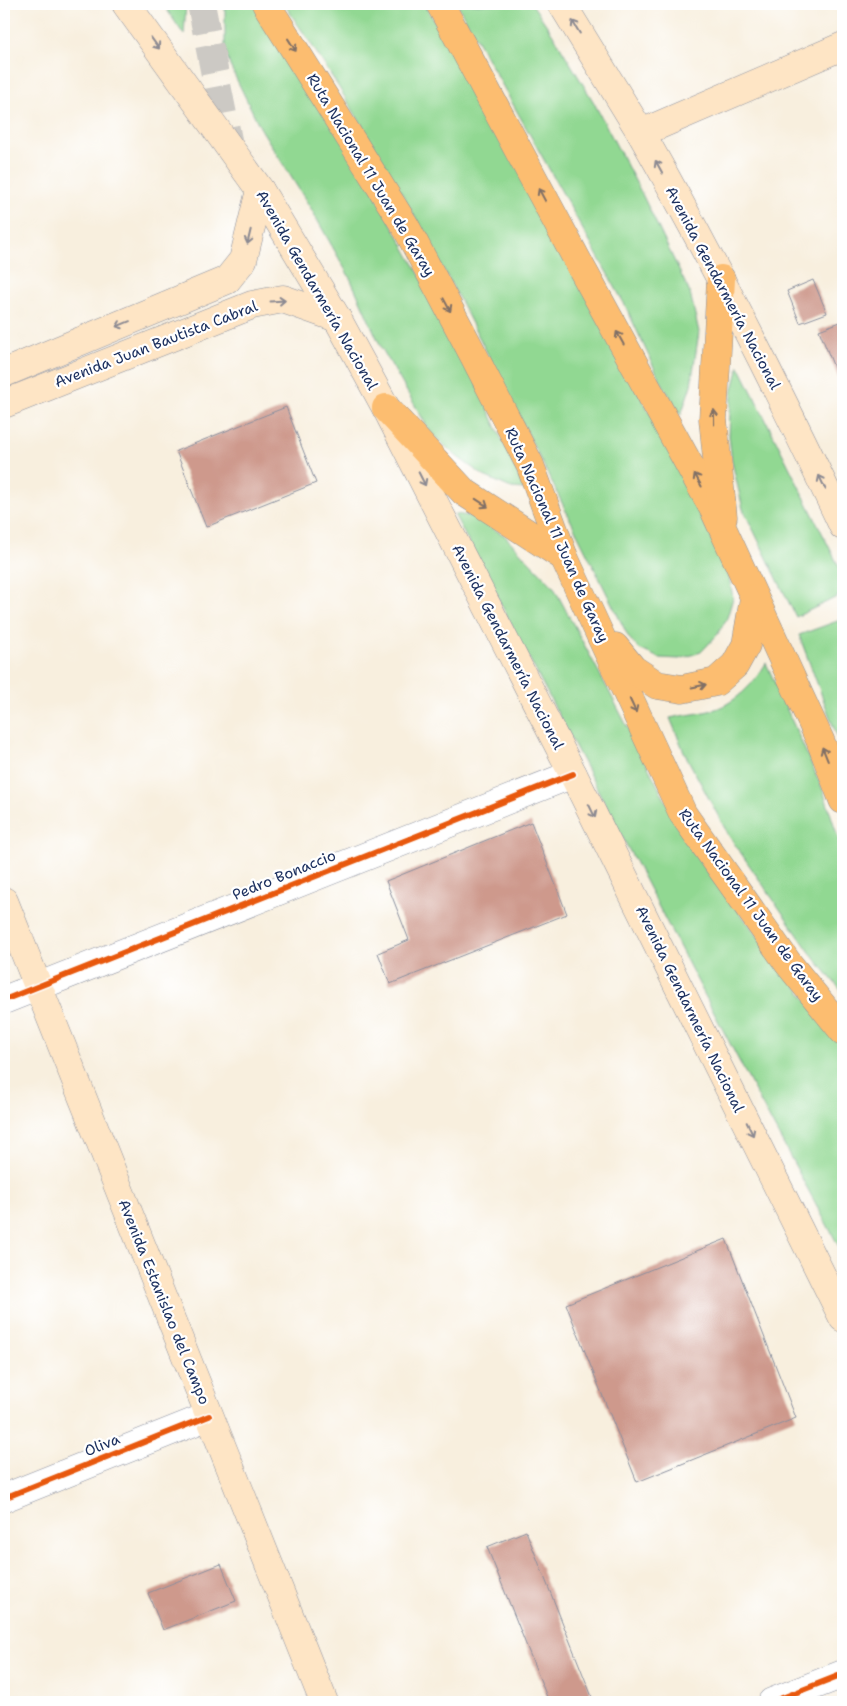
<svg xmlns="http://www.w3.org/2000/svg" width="847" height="1706" font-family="'Shantell Sans',sans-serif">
	<rect width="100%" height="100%" fill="#fff"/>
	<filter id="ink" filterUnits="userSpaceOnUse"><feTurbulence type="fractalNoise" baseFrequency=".02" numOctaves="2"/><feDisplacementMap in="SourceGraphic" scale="10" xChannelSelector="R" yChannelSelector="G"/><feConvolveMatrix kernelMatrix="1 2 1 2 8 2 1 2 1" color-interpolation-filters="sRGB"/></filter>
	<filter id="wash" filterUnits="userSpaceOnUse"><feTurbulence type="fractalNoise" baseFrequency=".0096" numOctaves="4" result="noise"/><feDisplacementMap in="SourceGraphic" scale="20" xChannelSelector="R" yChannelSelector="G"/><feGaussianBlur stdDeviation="1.12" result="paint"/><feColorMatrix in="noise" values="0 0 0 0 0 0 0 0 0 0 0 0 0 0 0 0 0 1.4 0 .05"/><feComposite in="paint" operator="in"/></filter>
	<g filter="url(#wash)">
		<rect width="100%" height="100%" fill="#f8efde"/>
		<g fill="#91d892" stroke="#568478">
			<polygon points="163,4 186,4 184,35"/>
			<polygon points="225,4 255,4 343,136 465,357 524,489 511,488 484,476 456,456 431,433 381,347 350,278 310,207 261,129 230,66 225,49"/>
			<path d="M284,4H424L480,94L684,477L729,577L733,598L727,618L718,634L701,652L680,659L659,658L639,649L629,638C521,423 421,202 284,4Z"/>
			<polygon points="457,4 532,4 552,33 593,101 642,194 690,293 699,332 691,385 681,415 659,378 625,305"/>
			<polygon points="739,366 843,575 843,594 796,617 743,509 732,462 729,436 730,411 733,389"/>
			<polygon points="454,514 471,516 504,535 553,586 612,697 690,848 843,1047 843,1254 761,1103"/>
			<polygon points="843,619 843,752 799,635"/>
			<path d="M766,663L823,790L843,853V993L809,951L729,836L685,754L670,718C683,715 697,714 709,711C734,705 754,684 766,663Z"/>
		</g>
		<g id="blocks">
			<g fill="#ce998c">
				<polygon points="813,280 827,313 800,323 787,291"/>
				<polygon points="843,321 843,390 819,330"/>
				<polygon points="286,407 316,483 206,527 176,451"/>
				<polygon points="531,822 567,914 390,984 378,953 409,940 386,881"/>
				<polygon points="726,1239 796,1418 637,1482 566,1304"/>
				<polygon points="526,1531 594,1702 549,1702 487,1547"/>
				<polygon points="221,1564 236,1601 163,1630 148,1593"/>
			</g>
		</g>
	</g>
	<g filter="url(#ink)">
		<use href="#blocks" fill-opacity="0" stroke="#8a8f9e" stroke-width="1"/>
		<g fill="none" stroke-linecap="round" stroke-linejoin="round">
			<polyline stroke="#ccc9c4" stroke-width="28" stroke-dasharray="28 14" stroke-linecap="butt" points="201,4 229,145"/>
			<g stroke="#8a8f9e" stroke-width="29">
				<g id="street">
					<polyline points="4,1000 573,774"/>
					<polyline points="4,1498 209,1416"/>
					<polyline points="772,1702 843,1674"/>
				</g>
			</g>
			<g stroke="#8a8f9e" stroke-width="29">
				<g id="secondary">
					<polyline points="126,4 260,190 337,318 386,408 573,774 843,1318"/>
					<path d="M562,4C588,47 615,90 641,133C714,261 780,393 843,526"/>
					<polyline points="641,133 843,46"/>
					<polyline points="4,373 227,280 243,260 260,190"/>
					<polyline points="4,404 252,305 283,299 337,318"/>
					<polyline points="4,901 324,1702"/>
				</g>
			</g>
			<g stroke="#8a8f9e" stroke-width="29">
				<g id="highway">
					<polyline points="266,4 407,229 474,356 530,465 564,557 683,814 788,963 843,1031"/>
					<polyline points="440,4 581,267 714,510 820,740 843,800"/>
					<polyline points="721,279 713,419 723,517"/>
					<polyline points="386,408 464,492 564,557"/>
					<polyline points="615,647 633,669 657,685 682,689 716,682 735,665 746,645 754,598"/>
				</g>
			</g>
			<use href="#street" stroke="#fff" stroke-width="28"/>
			<use href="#secondary" stroke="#fee5c5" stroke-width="28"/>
			<use href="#highway" stroke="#fcbd6f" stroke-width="28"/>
			<g stroke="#fff" stroke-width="9">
				<g id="cycleway">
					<polyline points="4,1000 573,774"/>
					<polyline points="4,1498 209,1416"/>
					<polyline points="772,1702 843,1674"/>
				</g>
			</g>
			<use href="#cycleway" stroke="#e8590c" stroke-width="6"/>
		</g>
		<defs><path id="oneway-shaft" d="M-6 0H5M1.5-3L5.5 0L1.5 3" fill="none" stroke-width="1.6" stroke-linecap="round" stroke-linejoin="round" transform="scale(1.25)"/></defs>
		<g stroke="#8c8a92">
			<use href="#oneway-shaft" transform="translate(576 27) rotate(-121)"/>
			<use href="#oneway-shaft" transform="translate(155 43) rotate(54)"/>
			<use href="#oneway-shaft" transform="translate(659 167) rotate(-119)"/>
			<use href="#oneway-shaft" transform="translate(249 237) rotate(103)"/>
			<use href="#oneway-shaft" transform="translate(278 301) rotate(-4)"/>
			<use href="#oneway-shaft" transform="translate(123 324) rotate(158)"/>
			<use href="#oneway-shaft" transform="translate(422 479) rotate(63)"/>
			<use href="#oneway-shaft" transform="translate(822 482) rotate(-115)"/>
			<use href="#oneway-shaft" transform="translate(592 811) rotate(64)"/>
			<use href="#oneway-shaft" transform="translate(750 1129) rotate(64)"/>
		</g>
		<g stroke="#806f66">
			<use href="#oneway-shaft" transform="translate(292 45) rotate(58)"/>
			<use href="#oneway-shaft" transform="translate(542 195) rotate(-118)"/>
			<use href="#oneway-shaft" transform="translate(447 305) rotate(62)"/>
			<use href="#oneway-shaft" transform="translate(620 338) rotate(-119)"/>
			<use href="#oneway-shaft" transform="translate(714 417) rotate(-91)"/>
			<use href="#oneway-shaft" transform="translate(698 480) rotate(-119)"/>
			<use href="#oneway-shaft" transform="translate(482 503) rotate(33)"/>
			<use href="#oneway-shaft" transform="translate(699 686) rotate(-12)"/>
			<use href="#oneway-shaft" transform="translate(633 706) rotate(65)"/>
			<use href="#oneway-shaft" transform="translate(825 754) rotate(-112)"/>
		</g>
	</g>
	<g text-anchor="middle" stroke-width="4.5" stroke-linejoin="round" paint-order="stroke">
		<g font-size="15" fill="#1b2f5e" stroke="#fff">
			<text transform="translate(371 175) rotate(59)" y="5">Ruta Nacional 11 Juan de Garay</text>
			<text transform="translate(723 288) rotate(62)" y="5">Avenida Gendarmería Nacional</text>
			<text transform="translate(317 290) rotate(60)" y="5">Avenida Gendarmería Nacional</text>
			<text transform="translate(156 344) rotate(-21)" y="5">Avenida Juan Bautista Cabral</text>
			<text transform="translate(557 535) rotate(66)" y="5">Ruta Nacional 11 Juan de Garay</text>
			<text transform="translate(508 647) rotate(63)" y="5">Avenida Gendarmería Nacional</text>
			<text transform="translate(284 875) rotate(-22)" y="5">Pedro Bonaccio</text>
			<text transform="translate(751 905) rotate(54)" y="5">Ruta Nacional 11 Juan de Garay</text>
			<text transform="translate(690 1009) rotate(64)" y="5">Avenida Gendarmería Nacional</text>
			<text transform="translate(164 1302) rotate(68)" y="5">Avenida Estanislao del Campo</text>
			<text transform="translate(102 1445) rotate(-22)" y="5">Oliva</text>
		</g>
	</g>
	<rect width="847" height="1706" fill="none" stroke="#fff" stroke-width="20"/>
</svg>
